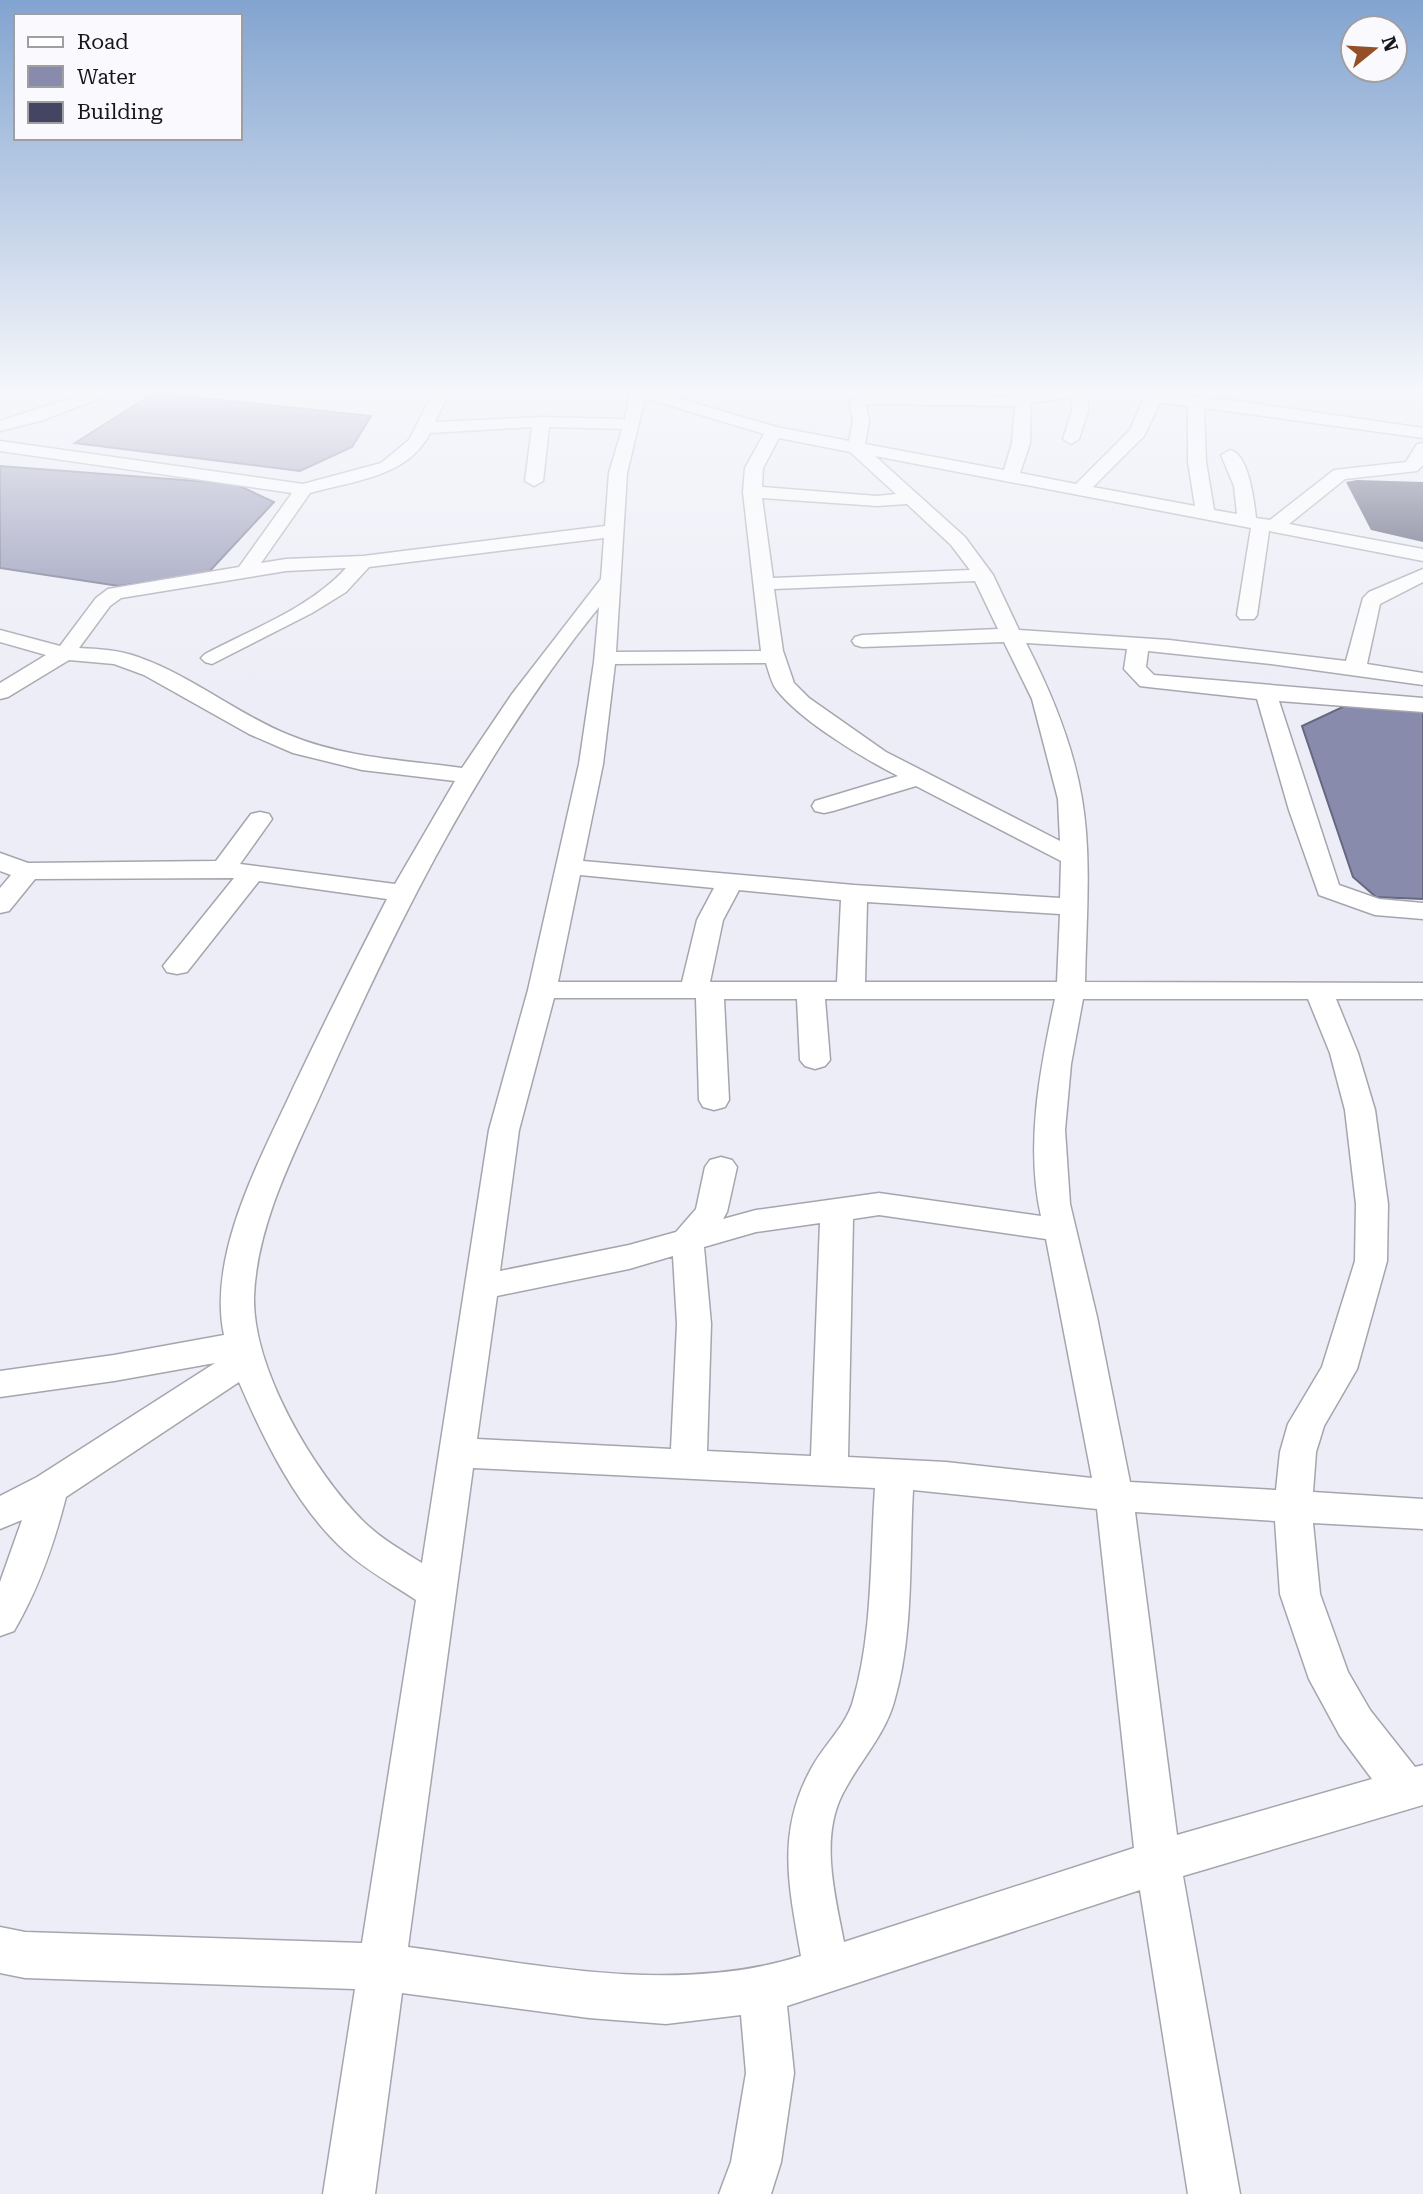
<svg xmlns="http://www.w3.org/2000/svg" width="1423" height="2194" font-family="'Roboto Serif',serif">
	<rect width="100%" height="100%" fill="#ecedf6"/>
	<g fill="#898bad" stroke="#666881" stroke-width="2">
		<polygon points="154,393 371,416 352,447 300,471 75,443"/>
		<polygon points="0,466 235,484 274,502 207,574 119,586 0,568"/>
		<polygon points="1349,704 1423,711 1423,899 1376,897 1353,877 1302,726"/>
	</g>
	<polygon fill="#434563" points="1357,480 1423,482 1423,542 1371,530 1346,482"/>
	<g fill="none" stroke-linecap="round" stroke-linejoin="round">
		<g stroke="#a5a5ae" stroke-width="3">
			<g id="minor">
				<polygon points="92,391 114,391 112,394 40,421 0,431 0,421"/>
				<path d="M434,391H450L435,422L541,417L625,419L630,391H653L777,427L849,441L853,422L849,402L862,394L1008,397L1050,391H1087L1088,411L1079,439L1071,444L1063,439L1072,411L1071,397L1031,403L1030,443L1020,473L1076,484L1130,430L1143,400L1157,391H1175L1172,395L1238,401L1423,428V438L1204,408L1206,462L1214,510L1237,514L1234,486L1221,455L1230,450C1249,454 1254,501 1256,518L1270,520L1334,470L1406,462L1417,444L1423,443V465L1417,471L1345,479L1289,524L1423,549V561L1269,531L1257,615L1254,619H1240L1237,615L1251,528L875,456L965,537L993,575L1019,630L1169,640L1346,661L1363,598L1369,592L1423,569V582L1380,604L1367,664L1423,673V685L1271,664L1148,651L1146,667L1154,675L1423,698V712L1279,701L1339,885L1379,899L1423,903V919L1375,915L1319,895L1289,810L1257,699L1148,687L1140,686L1124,669L1127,649L1026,643C1051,692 1073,744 1082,799C1092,859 1086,922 1085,982L1423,983V999H1336L1358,1053L1375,1110L1388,1204L1387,1261L1357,1369L1324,1426L1316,1452L1313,1492L1423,1499V1529L1313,1523L1320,1594L1348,1672L1370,1710L1415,1767L1423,1765V1805L1183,1876L1240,2194H1188L1140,1890L787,2006L794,2073L781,2162L771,2194H719L731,2162L746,2073L741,2015L666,2024L589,2018L402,1993L375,2194H323L355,1989L25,1978L0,1973V1927L25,1932L362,1943L416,1600C392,1584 366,1570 345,1551C297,1508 264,1440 239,1382L66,1497C54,1544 39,1588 14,1631L0,1636V1582L22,1520L0,1529V1496L37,1477L215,1363L114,1381L0,1397V1371L114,1355L224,1335C207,1254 261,1158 294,1086C324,1023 355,961 387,899L259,881L187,972L177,974L167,972L163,966L234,878L35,879L9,911L0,913V888L11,875L0,871V853L28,863L216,861L251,814L260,812L269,814L272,819L240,864L395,884L455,781L362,770L293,753L249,734L144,675L114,664L69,660L8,697L0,699V683L46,655L0,642V630L60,646L96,598L108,589L239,567L292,493L0,451V441L303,484L381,463L409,440ZM645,398L764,434L745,468L743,492L761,651L616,652L627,473ZM1160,403L1188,406V462L1195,506L1093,487L1144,436ZM866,404L1015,406L1012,443L1004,470L865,444L869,422ZM532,427L525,481L534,486L543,481L549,427L622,429L609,473L605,526L363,556L286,559L261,563L310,493C353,481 408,477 430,433ZM779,438L850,452L896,494L877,496L762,487L763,468ZM762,498L877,506L907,504L951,545L970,570L773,578ZM604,538L601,579L512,694L462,768C404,760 345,758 289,735C237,714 192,676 138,657C119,650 99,649 79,648L110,606L121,598L286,571L346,568C310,608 252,629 205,654L201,658L205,662L212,664L312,613L346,592L369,567ZM975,581L998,629L862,635L855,637L852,641L855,645L862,647L1004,642L1032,699L1058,799L1060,841L886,752L809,698L794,683L783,651L774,589ZM599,607L594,662L579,764L528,990L489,1130L422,1563C401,1550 380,1538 363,1521C313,1471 252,1368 254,1296C257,1223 295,1152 324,1087C399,918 482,752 599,607ZM766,663C769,672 771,682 776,689C801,721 861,757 898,776L815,801L812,806L815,811L824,813L833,811L916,786L1061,861L1060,898L854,885L583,861L603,764L615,664ZM580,875L714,888L697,920L682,982H558ZM739,890L841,900L837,982H710L723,920ZM867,902L1060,914L1057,982H865ZM554,998H696L699,1100L703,1107L714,1110L725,1107L729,1100L724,999H797L800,1060L805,1066L815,1069L825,1066L830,1060L825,999H1055C1040,1069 1025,1145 1041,1216L879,1193L756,1210L723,1219L727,1212L737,1167L732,1160L721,1157L710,1160L705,1167L696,1209L676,1232L629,1245L500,1271L519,1130ZM1083,999H1308L1330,1053L1345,1110L1356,1204L1355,1261L1322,1367L1288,1424L1280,1452L1276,1490L1130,1482L1097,1317L1070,1204L1065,1130L1071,1064ZM879,1215L1046,1239L1092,1478L946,1462L848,1457L853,1219ZM820,1223L811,1456L707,1451L711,1324L704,1247L756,1232ZM673,1256L677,1324L671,1449L477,1439L497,1296L629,1269ZM473,1468L875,1488C870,1558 873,1633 853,1701C846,1726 823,1746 811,1769C776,1833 789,1887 801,1956C675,1996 536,1964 408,1947ZM913,1490L1097,1509L1134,1848L844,1942C835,1896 820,1839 842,1795C858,1763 884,1737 894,1702C914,1635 909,1559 913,1490ZM1135,1512L1275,1521L1280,1594L1309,1679L1340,1736L1372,1779L1177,1835Z"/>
			</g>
		</g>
		<use href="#minor" fill="#fff" fill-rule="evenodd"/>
	</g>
	<linearGradient id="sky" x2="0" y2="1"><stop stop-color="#82a4d0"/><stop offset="0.56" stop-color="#f6f7fb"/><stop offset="1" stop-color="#f6f7fb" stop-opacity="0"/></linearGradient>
	<rect width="1423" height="698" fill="url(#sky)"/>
	<rect x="14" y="14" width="228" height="126" fill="#fafafe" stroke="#9f9fa3" stroke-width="2"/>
	<rect x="28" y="37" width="35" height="10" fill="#ffffff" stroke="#9f9fa3" stroke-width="2"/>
	<text x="77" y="49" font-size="21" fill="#16171a">Road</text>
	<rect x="28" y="66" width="35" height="21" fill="#898bad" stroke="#9f9fa3" stroke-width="2"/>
	<text x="77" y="84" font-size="21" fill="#16171a">Water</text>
	<rect x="28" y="102" width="35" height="21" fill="#434563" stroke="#9f9fa3" stroke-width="2"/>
	<text x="77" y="119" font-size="21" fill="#16171a">Building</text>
	<g transform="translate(1374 49) rotate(72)"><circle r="33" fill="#fafafe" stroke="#9f9fa3" stroke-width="2"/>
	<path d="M0-5L12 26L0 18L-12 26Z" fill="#954f27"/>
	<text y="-10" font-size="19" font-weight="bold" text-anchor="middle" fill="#16171a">N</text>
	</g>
</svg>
